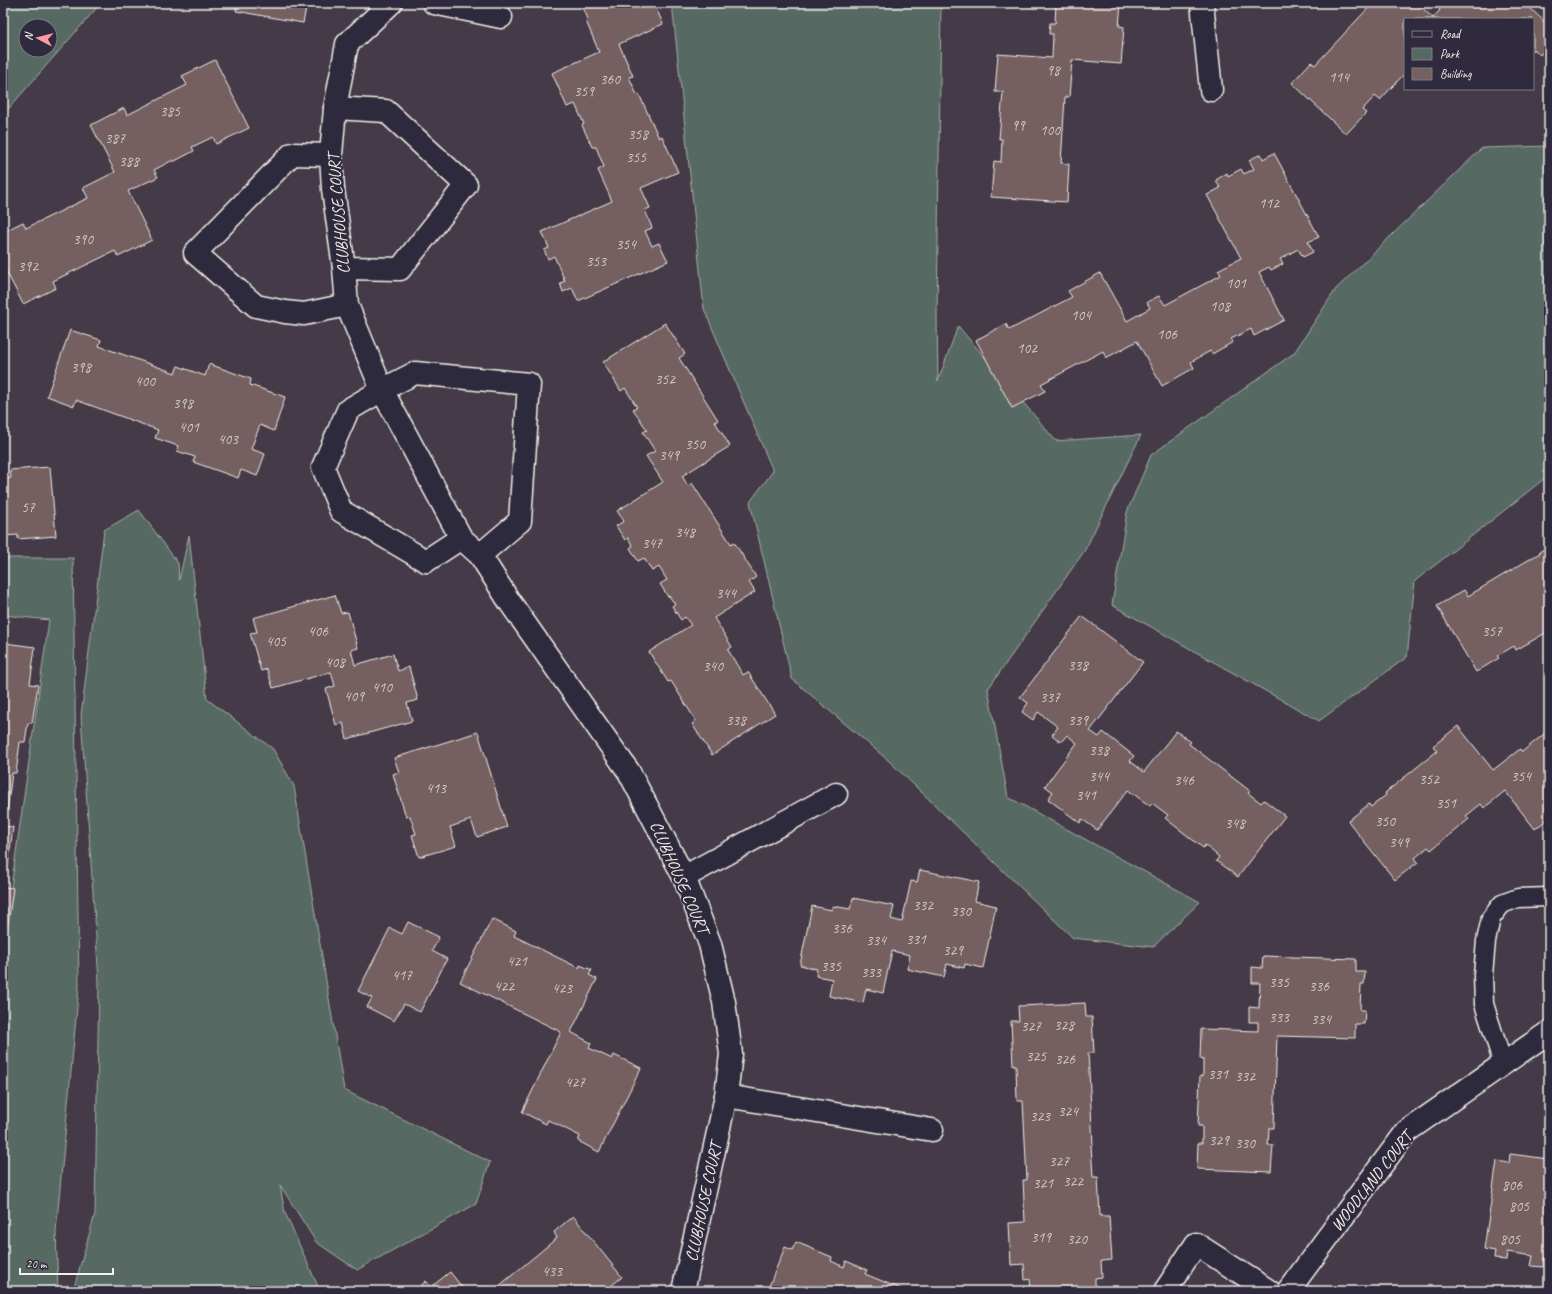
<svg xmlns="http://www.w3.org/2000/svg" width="1552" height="1294" font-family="Caveat,sans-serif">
	<rect width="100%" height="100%" fill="#443a48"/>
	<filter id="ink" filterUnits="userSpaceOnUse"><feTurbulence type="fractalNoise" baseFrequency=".025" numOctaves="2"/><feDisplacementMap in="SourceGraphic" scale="8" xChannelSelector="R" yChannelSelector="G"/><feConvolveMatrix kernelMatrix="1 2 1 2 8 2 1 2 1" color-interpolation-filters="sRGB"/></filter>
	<g filter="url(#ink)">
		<g fill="#566a64" stroke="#a5aea6" fill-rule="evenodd">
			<path d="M3,3H101L3,115ZM26,26H50V50H26Z"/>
			<polygon points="672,3 941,3 937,317 938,381 958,326 1056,441 1141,435 1085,550 988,689 1008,797 1200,902 1153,947 1073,938 889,761 792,679 750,502 773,471 704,309"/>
			<polygon points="1549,146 1549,475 1415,581 1407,657 1319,721 1112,605 1127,512 1151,455 1294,353 1336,289 1482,148"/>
			<polygon points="139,510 178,563 179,580 189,535 207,699 273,749 294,786 344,1090 490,1162 476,1204 357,1270 316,1242 280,1185 285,1213 320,1291 73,1291 95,1214 99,981 81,716 104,530"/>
			<polygon points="3,558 73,558 79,986 56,1231 58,1291 3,1291 3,944 49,620 3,615"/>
		</g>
		<g fill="#745f61" stroke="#f4f1e8">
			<polygon points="237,3 307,3 303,23 236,11"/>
			<polygon points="581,3 654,3 663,24 619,44 633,76 629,77 637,95 639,94 659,138 662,136 678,172 641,188 650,208 645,210 652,228 645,231 652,246 659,243 668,261 578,301 572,288 563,292 560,283 565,281 554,256 548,259 544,250 549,248 542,232 612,201 598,170 604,167 596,147 592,147 582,125 584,124 575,104 567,107 552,73 599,52 586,21 588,19"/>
			<polygon points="1056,3 1121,3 1119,26 1124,27 1121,64 1072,60 1069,97 1065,97 1061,163 1069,164 1067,202 991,197 994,161 1001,162 1002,139 999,139 1003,92 995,92 998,54 1052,58 1053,34 1049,34 1050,23 1055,23"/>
			<polygon points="1371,3 1417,3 1433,18 1440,10 1434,3 1525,3 1549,26 1549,33 1543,39 1549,45 1540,55 1534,49 1533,51 1533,19 1405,19 1405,73 1380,100 1375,96 1362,110 1366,113 1346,134 1292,83 1311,62 1315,65 1372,4"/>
			<polygon points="215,60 249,128 216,144 213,137 192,147 194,151 173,162 173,160 154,170 158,177 128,191 152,240 118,257 115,251 53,281 56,288 23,304 3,265 3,232 23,222 26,228 88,198 83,188 115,172 91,125 124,108 127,115 187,85 182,76"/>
			<polygon points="1274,153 1319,237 1308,242 1313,252 1303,257 1298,249 1280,259 1283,264 1271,270 1269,267 1259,272 1284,320 1254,336 1251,329 1231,339 1233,342 1212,354 1210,351 1191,362 1194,368 1162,386 1137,341 1106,358 1103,351 1041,384 1045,391 1012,408 976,340 1006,324 1009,330 1072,297 1068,291 1100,273 1127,321 1150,308 1147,302 1159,296 1165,305 1221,275 1218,270 1241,258 1207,195 1220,188 1216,180 1227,173 1228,176 1241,169 1244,174 1254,169 1249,160 1261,154 1263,159"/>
			<polygon points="665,323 685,354 679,358 718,420 715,422 730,446 682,476 688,486 692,483 731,544 734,542 756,577 749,582 755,592 714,618 732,647 728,650 743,675 748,672 775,714 712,755 692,724 696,721 671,681 668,682 649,652 691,625 685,617 681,620 672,606 675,604 669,596 668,597 660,584 667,580 659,567 652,571 644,558 638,561 630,548 633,546 628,538 625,540 616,526 624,521 617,511 663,482 646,456 655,451 643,432 647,430 633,409 637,407 625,388 621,391 603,362"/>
			<polygon points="70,330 101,340 99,346 175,373 178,366 205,376 209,364 251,379 250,385 285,397 274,431 260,425 251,449 265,454 257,476 241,470 238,478 193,462 195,457 177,451 178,446 155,438 158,430 76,400 74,406 47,396"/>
			<polygon points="50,467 56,536 18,539 18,535 3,536 3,479 11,478 10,470"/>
			<polygon points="1549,546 1549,631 1516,650 1514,646 1497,656 1499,658 1476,672 1437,606 1464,590 1468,596 1540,553 1539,552"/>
			<polygon points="335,595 341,613 348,612 358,648 351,650 355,665 393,654 398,671 409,667 418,700 407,703 412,721 347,739 343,723 336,725 326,689 335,686 331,672 273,688 267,669 261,671 250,633 257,632 253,618"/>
			<polygon points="1082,616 1143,662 1090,731 1099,737 1103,732 1134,756 1130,761 1144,772 1176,731 1191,742 1189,744 1250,791 1248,793 1261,803 1264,800 1285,816 1238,877 1216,861 1219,857 1205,845 1203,848 1165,818 1168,815 1152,803 1150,806 1128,790 1097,830 1082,819 1080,823 1048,799 1053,792 1045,786 1077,743 1067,735 1061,742 1052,735 1058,727 1038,712 1033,720 1022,712 1028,703 1020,697"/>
			<polygon points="5,643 35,647 30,684 38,685 32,723 28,723 25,742 20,742 16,773 12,773 5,826 13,827 5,887 13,888 7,932 3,932 3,662"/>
			<polygon points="1458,726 1493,770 1520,749 1522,752 1549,730 1549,818 1535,829 1505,791 1484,808 1481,804 1466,816 1469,819 1431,850 1428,847 1415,858 1418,862 1395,880 1348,821 1369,804 1371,807 1386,795 1385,793 1437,751 1433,746"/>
			<polygon points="478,732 507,827 477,837 471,820 450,827 456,846 419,857 412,835 416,834 410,816 406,817 393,774 399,772 394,758"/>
			<polygon points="920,870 979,882 975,901 996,906 983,968 965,964 964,968 947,964 944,977 907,969 910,955 892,951 883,993 866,989 863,1003 829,996 832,979 816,976 817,969 800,965 812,906 832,910 832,906 850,909 853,898 894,906 891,919 902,922 911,881 917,882"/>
			<polygon points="492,919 516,931 514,936 579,968 580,965 592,970 589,975 597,979 571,1032 591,1043 589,1048 612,1059 614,1055 641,1068 599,1152 578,1141 580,1136 548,1120 546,1124 522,1112 561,1032 460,982"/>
			<polygon points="408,922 439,937 432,951 447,959 420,1012 404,1004 394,1021 367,1007 372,998 358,991 390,928 402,934"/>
			<polygon points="1263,956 1356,959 1356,972 1365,972 1364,984 1361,984 1360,1010 1365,1010 1364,1024 1355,1024 1355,1038 1277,1036 1274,1128 1269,1128 1268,1145 1273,1145 1271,1172 1197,1169 1198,1143 1202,1143 1202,1126 1198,1126 1200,1076 1203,1076 1203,1058 1200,1059 1201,1029 1258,1031 1258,1022 1249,1022 1249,1007 1259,1008 1260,983 1252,983 1252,967 1262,968"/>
			<polygon points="1085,1003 1086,1017 1092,1017 1094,1053 1088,1053 1093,1145 1091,1145 1093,1177 1098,1177 1100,1216 1109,1216 1112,1260 1101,1261 1102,1277 1095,1278 1095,1291 1031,1291 1030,1279 1025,1280 1024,1264 1011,1265 1009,1223 1025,1222 1023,1180 1027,1180 1023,1101 1017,1101 1016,1065 1013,1065 1011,1021 1019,1021 1018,1006"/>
			<polygon points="1510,1154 1549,1159 1549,1258 1544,1258 1543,1267 1531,1266 1533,1256 1507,1252 1506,1260 1494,1259 1495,1251 1484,1249 1497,1161 1509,1163"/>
			<polygon points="573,1216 622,1277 605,1291 493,1291 557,1238 554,1232"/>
			<polygon points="796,1242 832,1257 831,1261 844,1267 846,1261 867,1270 865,1274 906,1291 767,1291 785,1247 792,1250"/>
			<polygon points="450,1272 465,1291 415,1291 426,1281 431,1287"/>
			<polygon points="487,1286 492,1291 481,1291"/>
		</g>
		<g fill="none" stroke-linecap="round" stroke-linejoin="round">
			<g stroke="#f4f1e8" stroke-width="21">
				<polyline id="service" points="1503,1064 1484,1004 1483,975 1486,941 1491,918 1502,904 1518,898 1549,897"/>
			</g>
			<g stroke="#f4f1e8" stroke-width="25">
				<g id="minor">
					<polyline points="391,3 347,44 335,108 331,155 333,189 344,268 347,305 382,390 461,538 480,555 509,601 629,772 684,877 710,944 724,1002 731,1054 726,1096 683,1291"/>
					<polyline points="434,3 501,17"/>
					<polyline points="1202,3 1211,90"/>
					<polyline points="335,108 386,111 466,185 400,269 344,268"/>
					<polyline points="331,155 292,154 195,253 256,306 285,312 304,314 347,305"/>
					<polyline points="461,538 426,561 341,511 323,467 348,410 382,390 415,373 529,384 520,521 480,555"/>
					<polyline points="684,877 836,794"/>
					<polyline points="726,1096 932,1130"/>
					<polyline points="1165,1291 1196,1244 1269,1291"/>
					<polyline points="1288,1291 1345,1214 1407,1131 1549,1032"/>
				</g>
			</g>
			<use href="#service" stroke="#2f2a3d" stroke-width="18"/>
			<use href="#minor" stroke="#2f2a3d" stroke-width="22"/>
		</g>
	</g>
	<g text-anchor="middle" stroke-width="4" stroke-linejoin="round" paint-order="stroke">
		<g font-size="15" fill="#d4ccc6">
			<text x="1053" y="75">98</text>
			<text x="1339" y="82">114</text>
			<text x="610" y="84">360</text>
			<text x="584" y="96">359</text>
			<text x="170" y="116">385</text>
			<text x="1018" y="130">99</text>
			<text x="1050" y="135">100</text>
			<text x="638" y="139">358</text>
			<text x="115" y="143">387</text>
			<text x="636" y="162">355</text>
			<text x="129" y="166">388</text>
			<text x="1269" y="208">112</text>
			<text x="83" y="244">390</text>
			<text x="626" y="249">354</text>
			<text x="596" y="266">353</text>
			<text x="28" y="271">392</text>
			<text x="1236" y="288">101</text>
			<text x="1220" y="311">108</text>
			<text x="1081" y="320">104</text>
			<text x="1167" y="339">106</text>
			<text x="1027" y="353">102</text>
			<text x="81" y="372">398</text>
			<text x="665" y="384">352</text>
			<text x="145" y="386">400</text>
			<text x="183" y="408">398</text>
			<text x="189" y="432">401</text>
			<text x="228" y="444">403</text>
			<text x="695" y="449">350</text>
			<text x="669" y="460">349</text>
			<text x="28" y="512">57</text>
			<text x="685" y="537">348</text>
			<text x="652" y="548">347</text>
			<text x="726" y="598">344</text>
			<text x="318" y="636">406</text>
			<text x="1492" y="636">357</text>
			<text x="276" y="646">405</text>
			<text x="335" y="667">408</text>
			<text x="1078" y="670">338</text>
			<text x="713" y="671">340</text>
			<text x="382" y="692">410</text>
			<text x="354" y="701">409</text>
			<text x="1050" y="702">337</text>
			<text x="736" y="725">338</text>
			<text x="1078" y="725">339</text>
			<text x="1099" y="755">338</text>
			<text x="1099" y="781">344</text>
			<text x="1521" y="781">354</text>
			<text x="1429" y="784">352</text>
			<text x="1184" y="785">346</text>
			<text x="436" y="793">413</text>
			<text x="1086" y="800">341</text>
			<text x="1446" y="808">351</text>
			<text x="1385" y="826">350</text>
			<text x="1235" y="828">348</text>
			<text x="1399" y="847">349</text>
			<text x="923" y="910">332</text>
			<text x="961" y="916">330</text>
			<text x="842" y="933">336</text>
			<text x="916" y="944">331</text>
			<text x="876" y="945">334</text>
			<text x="953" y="955">329</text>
			<text x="517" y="966">421</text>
			<text x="831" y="971">335</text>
			<text x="871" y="977">333</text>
			<text x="402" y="980">417</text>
			<text x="1279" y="987">335</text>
			<text x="504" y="991">422</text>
			<text x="1319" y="991">336</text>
			<text x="562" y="993">423</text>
			<text x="1279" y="1022">333</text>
			<text x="1321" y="1024">334</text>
			<text x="1064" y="1030">328</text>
			<text x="1031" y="1031">327</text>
			<text x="1036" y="1061">325</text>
			<text x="1065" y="1064">326</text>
			<text x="1218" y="1079">331</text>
			<text x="1245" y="1081">332</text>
			<text x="575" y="1087">427</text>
			<text x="1068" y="1116">324</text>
			<text x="1040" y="1121">323</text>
			<text x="1219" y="1145">329</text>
			<text x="1245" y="1148">330</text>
			<text x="1059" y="1166">327</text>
			<text x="1073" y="1186">322</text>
			<text x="1043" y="1188">321</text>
			<text x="1512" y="1190">806</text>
			<text x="1519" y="1211">805</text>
			<text x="1041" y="1242">319</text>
			<text x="1077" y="1244">320</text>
			<text x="1510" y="1244">805</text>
			<text x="552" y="1276">433</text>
		</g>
		<g font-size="17" fill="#f4f1e8" stroke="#2f2a3d">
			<text transform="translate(338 214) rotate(-95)" y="6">CLUBHOUSE COURT</text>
			<text transform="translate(680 877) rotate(66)" y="6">CLUBHOUSE COURT</text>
			<text transform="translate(1371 1181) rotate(-52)" y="6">WOODLAND COURT</text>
			<text transform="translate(703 1202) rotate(-78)" y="6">CLUBHOUSE COURT</text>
		</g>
	</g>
	<rect width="1552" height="1294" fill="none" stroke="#2f2a3d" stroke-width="16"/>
	<rect x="8" y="8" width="1536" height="1278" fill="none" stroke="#f4f1e8" stroke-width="1.5" filter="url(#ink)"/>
	<rect x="1404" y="18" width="130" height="72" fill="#2f2a3d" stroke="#7e7a81"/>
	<rect x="1412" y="31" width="20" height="6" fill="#2f2a3d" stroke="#7e7a81"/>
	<text x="1440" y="38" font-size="12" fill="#f4f1e8">Road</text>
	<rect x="1412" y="48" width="20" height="12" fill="#566a64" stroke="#7e7a81"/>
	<text x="1440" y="58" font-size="12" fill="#f4f1e8">Park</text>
	<rect x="1412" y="68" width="20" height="12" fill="#745f61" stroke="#7e7a81"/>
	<text x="1440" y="78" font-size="12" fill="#f4f1e8">Building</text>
	<g transform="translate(38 38) rotate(277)"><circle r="19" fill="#2f2a3d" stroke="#7e7a81"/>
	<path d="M0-3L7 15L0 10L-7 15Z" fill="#ff9aa2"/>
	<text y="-6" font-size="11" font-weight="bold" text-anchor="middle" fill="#f4f1e8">N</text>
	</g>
	<path d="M20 1268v6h93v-6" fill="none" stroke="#f4f1e8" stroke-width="2"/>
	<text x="26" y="1268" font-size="12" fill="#f4f1e8" stroke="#2f2a3d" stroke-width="3" paint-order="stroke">20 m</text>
</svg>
